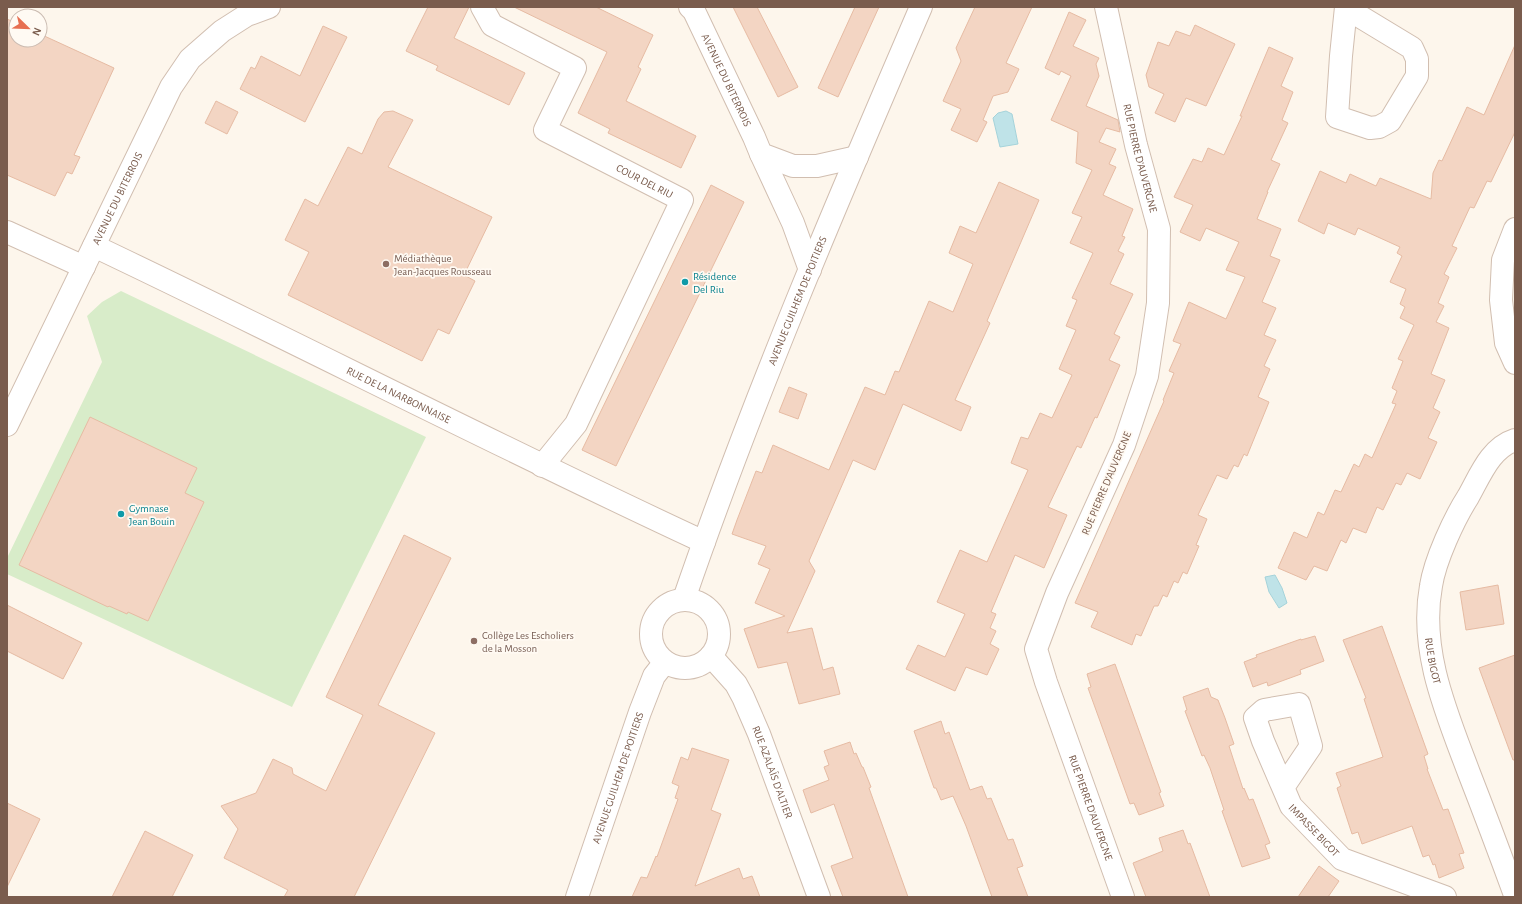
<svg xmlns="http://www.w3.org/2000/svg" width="1522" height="904" font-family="'Alegreya Sans',sans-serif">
	<rect width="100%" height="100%" fill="#fdf6ec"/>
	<polygon fill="#d8ecc9" points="121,291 426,437 292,707 7,574 7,558 102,362 87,316 102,302"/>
	<g fill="#bfe3e8" stroke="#a5d3da">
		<polygon points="1006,111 1012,114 1018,144 1000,147 993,118 998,113"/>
		<polygon points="1275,575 1282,588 1287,603 1279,608 1269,592 1265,577"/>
	</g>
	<g fill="#f3d5c3" stroke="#e6bba3">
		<polygon points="428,7 469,7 454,38 525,73 509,105 436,70 438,66 406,51"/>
		<polygon points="514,7 596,7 653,35 638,67 641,69 626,101 696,136 681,168 608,133 610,129 578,113 607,52"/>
		<polygon points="733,7 757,7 798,87 778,97"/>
		<polygon points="855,7 879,7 838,97 818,88"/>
		<polygon points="975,7 1032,7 1006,63 1019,69 1008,92 993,96 983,120 987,122 977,142 951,130 961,109 943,101 961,61 956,48"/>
		<polygon points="1069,12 1086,20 1073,46 1099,58 1096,64 1099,76 1086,106 1118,120 1120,132 1106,128 1099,142 1116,149 1109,164 1116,167 1103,195 1133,209 1122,236 1125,237 1118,251 1124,254 1110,284 1133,294 1114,334 1120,337 1109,360 1120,365 1097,418 1095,417 1081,448 1077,446 1048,507 1067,515 1044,568 1015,555 991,612 996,614 990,628 996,631 990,644 999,649 987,675 966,667 955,691 906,669 918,645 945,657 965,614 937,602 960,550 987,562 1028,470 1011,463 1021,437 1028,439 1040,413 1052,418 1072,375 1059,369 1076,330 1066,326 1077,300 1072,298 1093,253 1070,243 1082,217 1072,213 1092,170 1076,163 1078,132 1051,120 1071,76 1061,71 1059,75 1045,68"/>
		<polygon points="7,19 16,23 16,40 40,40 40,34 114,68 74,155 80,157 72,174 67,172 55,196 7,175"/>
		<polygon points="1195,25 1235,44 1206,106 1186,98 1175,122 1155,113 1164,94 1149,87 1146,75 1158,42 1169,46 1176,31 1190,36"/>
		<polygon points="323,26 347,37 305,122 240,89 251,67 255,69 261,56 300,76"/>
		<polygon points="1515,45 1515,132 1491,182 1487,181 1474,208 1470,207 1452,246 1457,248 1444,274 1449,277 1438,303 1444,306 1436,322 1449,328 1431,374 1445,380 1433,408 1440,412 1428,438 1437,442 1420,479 1407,473 1401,485 1396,483 1383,510 1377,507 1366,533 1353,528 1346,543 1341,540 1327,571 1314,566 1306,580 1278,568 1294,532 1307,538 1318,512 1324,515 1335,490 1341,492 1354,464 1359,467 1365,454 1372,458 1396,404 1392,403 1397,391 1392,388 1403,361 1398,359 1414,325 1400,318 1405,307 1400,304 1406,289 1390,282 1402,256 1397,253 1400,247 1358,228 1355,235 1328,223 1324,234 1298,221 1320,171 1346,183 1350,174 1376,186 1380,178 1431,199 1433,173 1439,160 1442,161 1467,107 1484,115"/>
		<polygon points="1269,47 1293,58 1281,86 1293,92 1282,120 1288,123 1271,160 1280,164 1267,192 1268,192 1257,219 1281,229 1270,256 1280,260 1262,302 1276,308 1264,335 1276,340 1264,366 1270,369 1258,397 1269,402 1247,456 1244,454 1238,467 1234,465 1227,479 1217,475 1198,515 1207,519 1196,545 1199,546 1187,574 1183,572 1178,583 1174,581 1167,597 1163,595 1158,606 1154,606 1141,636 1136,634 1132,645 1091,627 1098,612 1075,603 1164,401 1163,400 1174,373 1169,371 1181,344 1173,341 1189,302 1226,319 1245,277 1226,270 1239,242 1206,228 1200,241 1180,232 1193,205 1174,197 1193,159 1202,162 1208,148 1224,155 1242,116 1240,116"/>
		<polygon points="216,101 238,112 227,134 205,123"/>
		<polygon points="393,111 413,120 388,167 492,217 464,275 475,281 449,334 438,329 422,361 288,295 309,252 285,240 305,199 318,206 348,147 362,154 378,119 384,112"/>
		<polygon points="999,182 1039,200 987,321 990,323 955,400 971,407 961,431 903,404 875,470 853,460 809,561 815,571 787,633 812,628 823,670 833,667 840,694 799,704 787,662 758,668 744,629 785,616 755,603 770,569 758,564 766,546 732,534 737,520 756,471 762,473 773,445 829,470 865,387 885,395 895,371 899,372 929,301 953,312 973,264 949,253 960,226 976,233"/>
		<polygon points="711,185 744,202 616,466 582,450"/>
		<polygon points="789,387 807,394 798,419 779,412"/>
		<polygon points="90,417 197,468 185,493 204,502 148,621 128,612 127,614 109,606 108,607 19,565"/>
		<polygon points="404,535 451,558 378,705 435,733 354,897 284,897 288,890 224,858 238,829 221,806 256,793 273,759 292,768 293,774 326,791 363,715 326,697"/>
		<polygon points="1498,585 1504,624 1466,630 1460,592"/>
		<polygon points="7,605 82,643 63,679 7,651"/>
		<polygon points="1382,626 1428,754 1424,756 1428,769 1427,769 1443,810 1448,809 1464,853 1459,854 1464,868 1439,878 1435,864 1433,865 1429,855 1423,857 1412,826 1362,844 1358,832 1352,834 1337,788 1341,786 1336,773 1383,757 1364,699 1366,698 1343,640"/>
		<polygon points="1315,636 1324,661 1300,670 1301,674 1268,686 1267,682 1253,687 1244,662 1257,657 1256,655 1301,639 1301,640"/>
		<polygon points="1515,655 1515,760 1513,760 1479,668"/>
		<polygon points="1115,664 1161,792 1159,793 1164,806 1139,815 1134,803 1130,804 1088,688 1091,687 1087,674"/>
		<polygon points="1208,688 1211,697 1218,700 1225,718 1234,744 1229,746 1243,789 1244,788 1249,800 1253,799 1270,843 1265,845 1270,858 1242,867 1222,811 1224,810 1210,768 1204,755 1202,756 1185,711 1187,710 1183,697"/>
		<polygon points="941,721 945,734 949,732 970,790 982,786 987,799 991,798 1008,840 1013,839 1023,866 1017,868 1028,897 992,897 966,826 953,796 941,800 936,788 934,788 914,731"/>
		<polygon points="850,742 854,754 856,753 862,767 863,767 871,787 869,788 908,897 843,897 831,866 853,858 834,804 811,813 803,790 829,780 824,767 829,765 824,751"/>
		<polygon points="692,748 729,760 711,810 721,814 695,886 739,868 743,879 752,876 760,897 632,897 641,877 647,878 656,856 657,857 678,799 675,798 679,786 672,783 681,757 688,760"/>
		<polygon points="7,803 40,819 7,887"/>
		<polygon points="1183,830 1188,844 1190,843 1210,897 1146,897 1133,863 1163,851 1159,838"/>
		<polygon points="145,831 193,855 172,897 112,897"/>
		<polygon points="1319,866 1339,881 1328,897 1298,897"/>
	</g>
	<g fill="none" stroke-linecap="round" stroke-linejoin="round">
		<g stroke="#d1beb0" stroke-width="24">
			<g id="street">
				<path id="s1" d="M482,7L492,25L575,68L545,130L682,200L576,424L542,466"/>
				<path id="s2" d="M690,7L694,11L754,137L761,154L793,166H817L857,157"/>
				<path id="s3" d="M1106,7L1136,145L1159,229L1158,303L1147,376L1124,445L1057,593L1036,649L1046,682L1123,897"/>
				<polyline points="1346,8 1412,48 1417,59 1417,76 1390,121 1379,127 1370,128 1337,117 1341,56 1346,7"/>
				<polyline points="761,154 793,223 810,270"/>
				<polyline points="1515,229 1503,260 1501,300 1506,343 1515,363"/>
				<polyline points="7,232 84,267"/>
				<path id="s4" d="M94,246C298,343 499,447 704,542"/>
				<path id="s5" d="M7,425L171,87L190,59L222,31L247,15L269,7"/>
				<path id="s6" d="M1515,440C1490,448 1480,476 1468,497C1454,519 1435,560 1431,586C1419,651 1447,714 1469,773C1485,814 1500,854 1515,895"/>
				<path id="s7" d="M684,599C753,398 837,202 921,7"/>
				<circle cx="685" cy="634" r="34"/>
				<path id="s8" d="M711,656L736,684L743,697L759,734L819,897"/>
				<path id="s9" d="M1284,786L1311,746L1299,704L1264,710L1255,718L1263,741L1291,806L1342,859L1445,897"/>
				<path id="s10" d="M577,897L640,712L654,676L665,662"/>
			</g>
		</g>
		<use href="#street" stroke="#fff" stroke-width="22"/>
	</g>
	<g fill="#8d6e63" stroke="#fffaf3" stroke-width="1.5">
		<circle cx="386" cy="264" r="4"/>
		<circle cx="474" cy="641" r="4"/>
	</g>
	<g fill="#0f9aa8" stroke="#fffaf3" stroke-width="1.5">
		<circle cx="685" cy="282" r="4"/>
		<circle cx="121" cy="514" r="4"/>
	</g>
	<g text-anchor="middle" stroke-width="3.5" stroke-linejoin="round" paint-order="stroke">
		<g font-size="11" fill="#7a5c4d" stroke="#fffaf3">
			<text dy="4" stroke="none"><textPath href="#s2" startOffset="82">AVENUE DU BITERROIS</textPath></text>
			<text dy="4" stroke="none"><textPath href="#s3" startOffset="155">RUE PIERRE D'AUVERGNE</textPath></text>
			<text dy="4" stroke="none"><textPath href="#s1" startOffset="295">COUR DEL RIU</textPath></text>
			<text dy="4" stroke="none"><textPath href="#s5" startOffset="252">AVENUE DU BITERROIS</textPath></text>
			<text dy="4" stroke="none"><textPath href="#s7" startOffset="319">AVENUE GUILHEM DE POITIERS</textPath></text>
			<text dy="4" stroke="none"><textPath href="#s4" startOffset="339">RUE DE LA NARBONNAISE</textPath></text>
			<text transform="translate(1106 483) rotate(-67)" y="4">RUE PIERRE D'AUVERGNE</text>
			<text dy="4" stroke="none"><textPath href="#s6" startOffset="248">RUE BIGOT</textPath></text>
			<text dy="4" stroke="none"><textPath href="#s8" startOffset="133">RUE AZALAÏS D'ALTIER</textPath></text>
			<text dy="4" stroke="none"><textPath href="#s10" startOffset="126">AVENUE GUILHEM DE POITIERS</textPath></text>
			<text dy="4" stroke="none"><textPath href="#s3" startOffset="839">RUE PIERRE D'AUVERGNE</textPath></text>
			<text dy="4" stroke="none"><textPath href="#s9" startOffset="268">IMPASSE BIGOT</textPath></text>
		</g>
		<g font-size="11" fill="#785e54" stroke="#fffaf3" text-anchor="start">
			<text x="394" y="262">Médiathèque<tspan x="394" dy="13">Jean-Jacques Rousseau</tspan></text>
			<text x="482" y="639">Collège Les Escholiers<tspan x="482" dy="13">de la Mosson</tspan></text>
		</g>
		<g font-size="11" fill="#0d838f" stroke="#fffaf3" text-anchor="start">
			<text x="693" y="280">Résidence<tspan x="693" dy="13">Del Riu</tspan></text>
			<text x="129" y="512">Gymnase<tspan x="129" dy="13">Jean Bouin</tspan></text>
		</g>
	</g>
	<rect width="1522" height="904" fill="none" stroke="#7a5c4d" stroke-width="16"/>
	<g transform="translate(28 28) rotate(113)"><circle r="19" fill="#fffaf3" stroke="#cabbb1"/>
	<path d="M0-3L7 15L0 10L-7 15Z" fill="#e76f51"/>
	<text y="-6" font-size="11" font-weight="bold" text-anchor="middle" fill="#7a5c4d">N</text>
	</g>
</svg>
